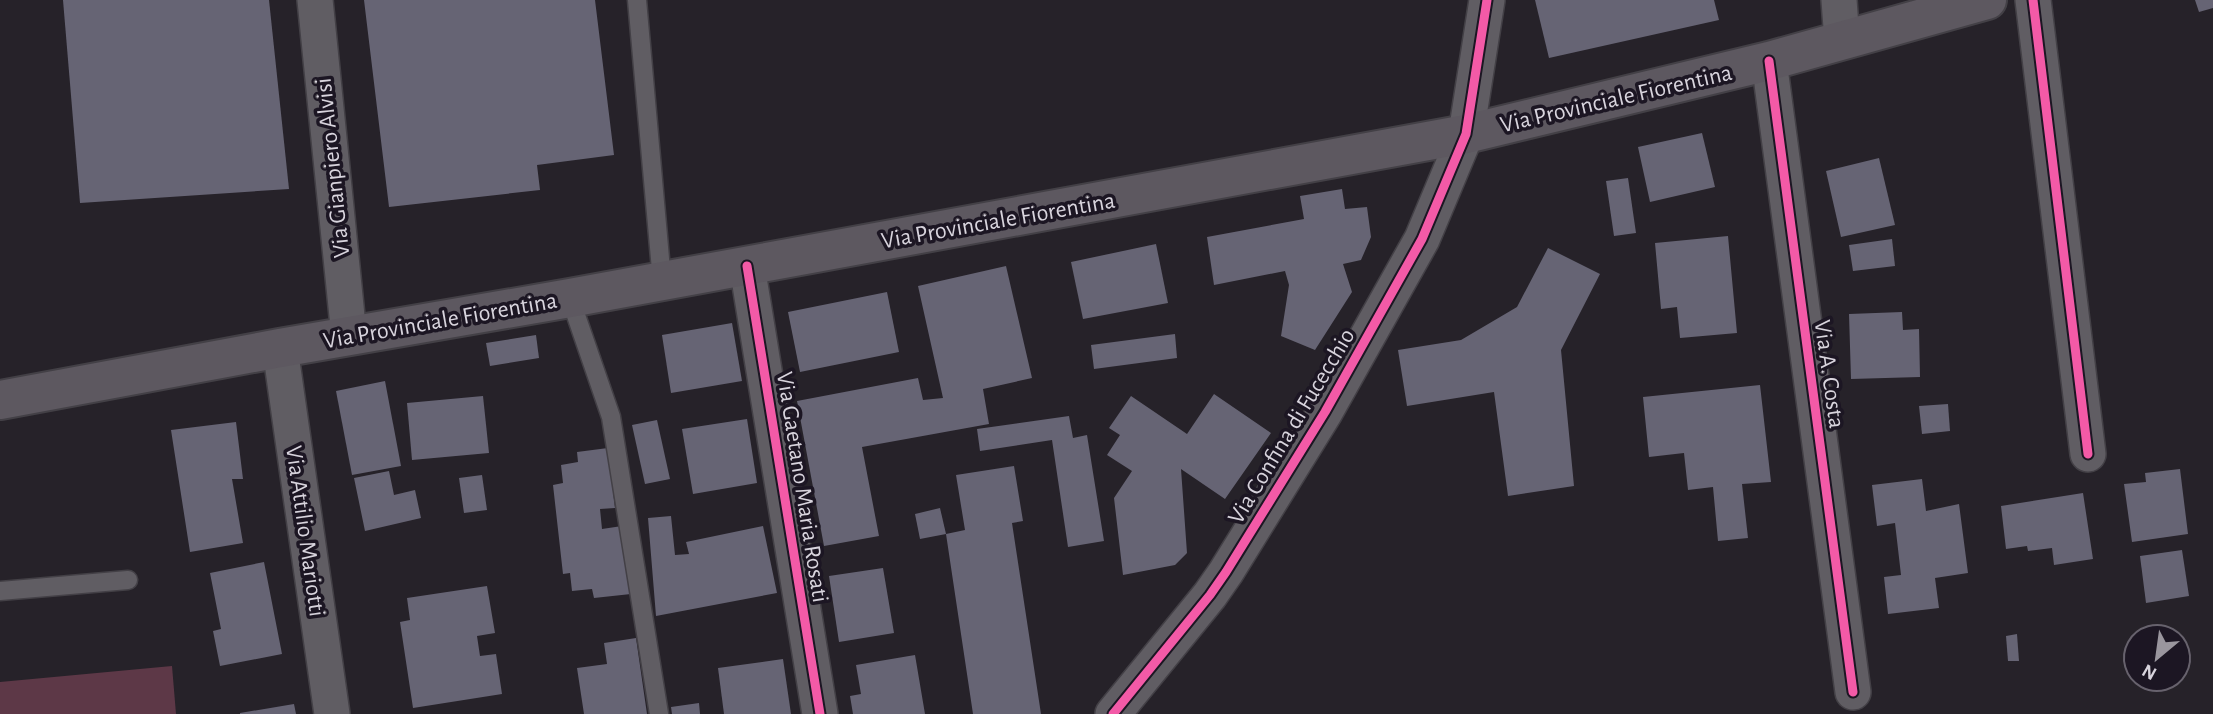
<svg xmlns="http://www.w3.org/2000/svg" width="2213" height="714" font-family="'Alegreya Sans',sans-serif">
	<rect width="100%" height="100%" fill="#262229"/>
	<polygon fill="#5d3847" points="172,666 176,714 0,714 0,682"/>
	<g fill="#666474">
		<polygon points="63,0 269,0 289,189 80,203"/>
		<polygon points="364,0 595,0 614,155 537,165 540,190 389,207"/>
		<polygon points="1535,0 1714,0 1719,20 1549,58"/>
		<polygon points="2195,0 2213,0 2213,8 2199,12"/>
		<polygon points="1702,133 1715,187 1650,202 1638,147"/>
		<polygon points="1879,158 1895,225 1841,237 1826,171"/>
		<polygon points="1628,178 1636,233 1614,236 1606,181"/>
		<polygon points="1342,189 1345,209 1367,207 1371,237 1361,260 1343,264 1352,292 1315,350 1281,336 1289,285 1285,271 1214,285 1207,237 1304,219 1300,196"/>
		<polygon points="1728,236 1737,333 1680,338 1677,307 1661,309 1655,243"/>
		<polygon points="1892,239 1895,266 1853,271 1849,245"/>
		<polygon points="1156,244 1168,303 1083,319 1071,262"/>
		<polygon points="1548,248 1600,274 1561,350 1574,486 1508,496 1494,392 1407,406 1398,350 1461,340 1517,307"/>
		<polygon points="1006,266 1032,378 983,389 989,424 862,447 879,536 824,546 797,401 918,378 923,400 943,398 918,286"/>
		<polygon points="887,292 899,352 800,372 788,312"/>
		<polygon points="1902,312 1903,330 1919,329 1920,377 1851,379 1849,314"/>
		<polygon points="732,323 742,381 671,393 662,335"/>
		<polygon points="1175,334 1177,358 1094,369 1091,345"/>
		<polygon points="536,335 539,358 490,366 486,343"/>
		<polygon points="385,381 401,466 352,475 336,391"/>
		<polygon points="1760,385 1771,482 1742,484 1748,538 1718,541 1713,487 1688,490 1684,453 1649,457 1643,397"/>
		<polygon points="1214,394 1271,433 1225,499 1181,469 1187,553 1175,565 1123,575 1114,498 1132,471 1107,455 1120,435 1109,428 1131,396 1187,434"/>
		<polygon points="483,396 489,453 412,460 407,403"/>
		<polygon points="1948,404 1950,431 1922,434 1919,406"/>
		<polygon points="1069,416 1073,438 1087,435 1104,541 1068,547 1052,440 980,451 977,429"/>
		<polygon points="747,419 757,483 693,494 682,429"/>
		<polygon points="657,420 670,479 645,484 632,425"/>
		<polygon points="236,422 243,479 232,479 243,543 190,552 171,430"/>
		<polygon points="608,448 615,508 600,509 602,529 622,526 631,594 594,598 592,589 572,591 570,573 563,574 553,485 563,483 561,465 578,462 577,452"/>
		<polygon points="1014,466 1023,521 1012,523 1041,714 973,714 946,534 965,530 956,475"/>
		<polygon points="2180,469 2188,534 2132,542 2124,484 2146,482 2145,473"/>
		<polygon points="389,471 394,495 415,490 421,518 365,531 354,478"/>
		<polygon points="482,475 487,510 464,513 459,478"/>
		<polygon points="1922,479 1926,511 1959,504 1968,573 1935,578 1939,608 1888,614 1884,577 1901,575 1895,523 1877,526 1872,485"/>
		<polygon points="2083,493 2093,559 2054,565 2052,548 2028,551 2027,546 2006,549 2001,506"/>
		<polygon points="940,508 946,534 920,539 915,514"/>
		<polygon points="671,516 675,555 689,554 686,542 763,526 777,593 656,616 648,518"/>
		<polygon points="2182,550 2189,596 2146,603 2140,556"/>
		<polygon points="264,562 282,654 220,666 213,631 221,629 210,573"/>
		<polygon points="883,568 894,633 839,642 829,576"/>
		<polygon points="487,586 495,633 477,636 480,656 496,654 502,694 413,708 400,622 410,620 407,598"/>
		<polygon points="2017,634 2019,661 2008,661 2006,636"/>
		<polygon points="636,638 647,714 584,714 577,668 607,664 604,643"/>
		<polygon points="915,655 925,714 853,714 850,696 861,694 856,665"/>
		<polygon points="783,659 791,714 724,714 718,668"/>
		<polygon points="699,703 700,714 672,714 671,707"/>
		<polygon points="294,704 296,714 240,714 240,713"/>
	</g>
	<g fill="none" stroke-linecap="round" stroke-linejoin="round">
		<g stroke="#434046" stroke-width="21">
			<g id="lane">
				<polyline points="637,0 662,281"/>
				<polyline points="570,298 611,417 659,714"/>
				<polyline points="0,591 128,580"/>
			</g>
		</g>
		<g stroke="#434046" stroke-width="38">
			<g id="street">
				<polyline points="315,0 349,336"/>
				<polyline points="1839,0 1842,41"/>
				<polyline points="2033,0 2088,454"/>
				<polyline points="1769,61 1853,692"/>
				<polyline points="747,266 820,714"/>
				<polyline points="280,348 332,714"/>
				<polyline points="1113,714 1210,595 1226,572 1325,412 1422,239 1466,134 1487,0"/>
			</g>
		</g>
		<g stroke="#434046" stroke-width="42">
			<polyline id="secondary" points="0,400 280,348 570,298 1466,134 1769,61 1987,0"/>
		</g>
		<use href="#lane" stroke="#605d63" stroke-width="18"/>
		<use href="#street" stroke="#605d63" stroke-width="35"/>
		<use href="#secondary" stroke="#5d5860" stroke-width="38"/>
		<g stroke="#1c1623" stroke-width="13">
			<g id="cycleway">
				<polyline points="2033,0 2088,454"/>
				<polyline points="1769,61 1853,692"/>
				<polyline points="747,266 820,714"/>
				<polyline points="1113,714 1210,595 1226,572 1325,412 1422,239 1466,134 1487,0"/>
			</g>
		</g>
		<use href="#cycleway" stroke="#f35aa7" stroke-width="9"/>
	</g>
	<g text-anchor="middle" stroke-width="7" stroke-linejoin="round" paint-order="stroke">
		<g font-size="24" fill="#d8d4dd" stroke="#1c1623">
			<text transform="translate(1616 98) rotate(-13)" y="8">Via Provinciale Fiorentina</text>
			<text transform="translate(332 168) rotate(-96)" y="8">Via Gianpiero Alvisi</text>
			<text transform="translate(998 220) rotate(-10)" y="8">Via Provinciale Fiorentina</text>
			<text transform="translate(440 320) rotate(-10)" y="8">Via Provinciale Fiorentina</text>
			<text transform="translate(1830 374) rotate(82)" y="8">Via A. Costa</text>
			<text transform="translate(1291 426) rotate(-59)" y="8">Via Confina di Fucecchio</text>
			<text transform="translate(803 487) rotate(81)" y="8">Via Gaetano Maria Rosati</text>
			<text transform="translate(306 531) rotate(82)" y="8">Via Attilio Mariotti</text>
		</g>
	</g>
	<g transform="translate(2157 658) rotate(209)"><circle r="33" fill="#1c1623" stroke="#67626d" stroke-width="2"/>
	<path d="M0-5L12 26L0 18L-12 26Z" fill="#9a969e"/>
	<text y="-10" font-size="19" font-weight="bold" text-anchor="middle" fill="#d8d4dd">N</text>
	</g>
</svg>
